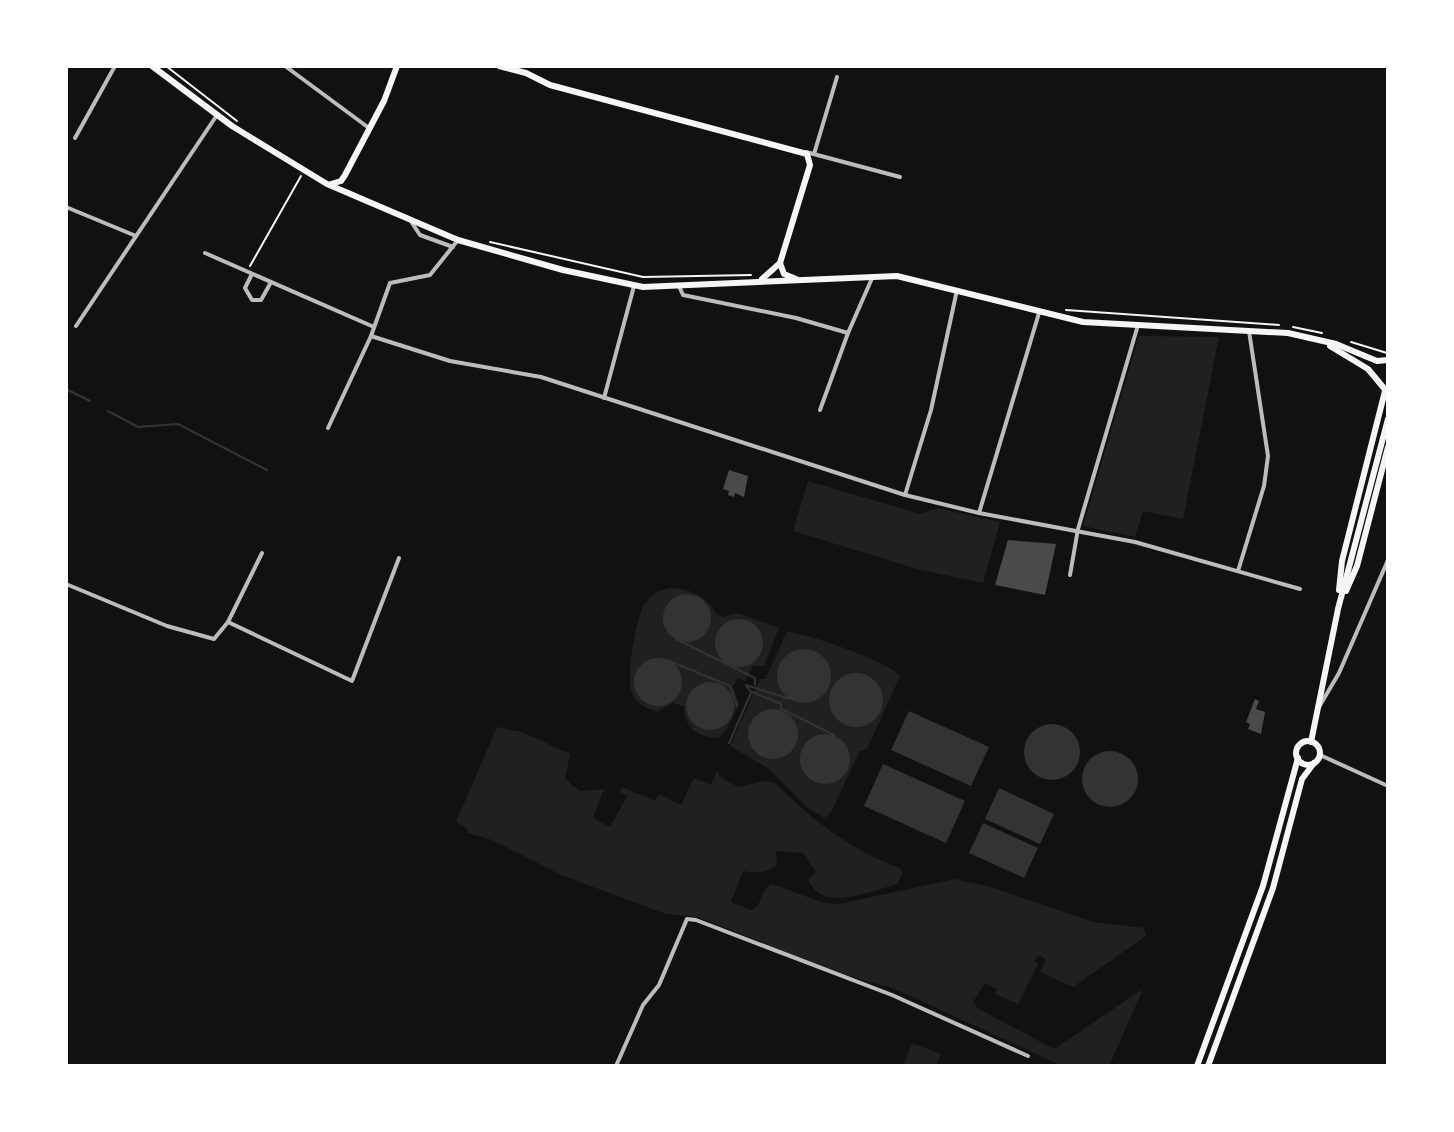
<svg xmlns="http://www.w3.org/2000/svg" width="1454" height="1132" font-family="'Noto Sans',sans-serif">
	<rect width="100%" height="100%" fill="#111"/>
	<g fill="#202020" fill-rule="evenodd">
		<polygon points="1139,336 1219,337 1183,519 1143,511 1135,537 1083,526"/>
		<polygon points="808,481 920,514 937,508 1000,522 983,583 921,570 793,531"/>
		<path d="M670,588C689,588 708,597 716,614L723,617L738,613L779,628L764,666H753L745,681L738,678L733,686L739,704L726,731L718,738C697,738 684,726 684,706L673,703L657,712C647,708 636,704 632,693C625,679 636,619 644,605C651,595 659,590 670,588ZM683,595L699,597L710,624C700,647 674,647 664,624ZM761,633L762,649L753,662L731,666L715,649ZM654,658L669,661L682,680L678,695L666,704ZM714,682L727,690L710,730L695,725L698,684Z"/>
		<path d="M787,632C804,632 893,663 900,676L867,749L860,751L830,814L824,818L807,807L769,769L730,746L760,679H765Z"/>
		<path d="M497,727L522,732L570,754L565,779L580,791L604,789L593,818L610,827L627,796L620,792L622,787L655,801L659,794L681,805L694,778L711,785L717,771L720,777L738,787L765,781L775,783C814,821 848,849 900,868L903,873L897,884C871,891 822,914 808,879L816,872L803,853L776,851L777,865C766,874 756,873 743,871L731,902L751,910C763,906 760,890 772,884L824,903L839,904L955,879L994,888L1093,922L1144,928L1146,936L1073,987L1040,972L1046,959L1038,955L1035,961L1038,964L1018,1004L995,994L997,989L985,983L973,1002L977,1008L1054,1049L1143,989L1109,1066H1062L895,989L837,972L698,917L666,914L561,875L492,840L468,833L466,827L456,822Z"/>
		<polygon points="912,1043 941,1054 936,1066 903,1066"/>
	</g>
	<g fill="#333">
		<circle cx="687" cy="618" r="24"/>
		<circle cx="739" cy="643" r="24"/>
		<circle cx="804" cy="676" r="27"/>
		<circle cx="658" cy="682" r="24"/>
		<circle cx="856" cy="700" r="27"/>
		<circle cx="710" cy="706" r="24"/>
		<circle cx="773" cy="734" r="25"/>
		<polygon points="909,711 989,747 971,786 891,750"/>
		<circle cx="1052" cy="752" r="28"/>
		<circle cx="825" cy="759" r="25"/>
		<circle cx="1110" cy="779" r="28"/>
		<polygon points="883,764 965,801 946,843 864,806"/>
		<polygon points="999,788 1054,814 1040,844 985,819"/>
		<polygon points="983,823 1038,848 1024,878 969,853"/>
	</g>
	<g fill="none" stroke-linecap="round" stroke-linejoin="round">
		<g stroke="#333" stroke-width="2">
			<polyline points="66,389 90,401"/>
			<polyline points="108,411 138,427 178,424 267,470"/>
			<polyline points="676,639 755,678 755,685"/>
			<polyline points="667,660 730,686 737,706"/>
			<polyline points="746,685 750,691 781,704 781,711"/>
			<polyline points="746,685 790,699"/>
			<polyline points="782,709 834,735"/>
			<polyline points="729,743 751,693"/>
		</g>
	</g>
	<g fill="#4a4a4a">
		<polygon points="729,470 748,476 744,497 735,493 734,497 728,495 729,491 723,489"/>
		<polygon points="1008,540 1056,544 1045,595 995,585"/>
		<polygon points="1255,699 1259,701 1256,709 1265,712 1261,734 1248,729 1250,724 1246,722"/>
	</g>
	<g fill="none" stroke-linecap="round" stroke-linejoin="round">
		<g stroke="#f5f5f5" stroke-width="2">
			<polyline points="166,66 237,121"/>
			<polyline points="490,242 643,277 751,275"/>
			<polyline points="250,266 301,176"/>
			<polyline points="1066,310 1279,325"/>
			<polyline points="1293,327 1322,333"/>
			<polyline points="1351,342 1387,353"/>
		</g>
		<g stroke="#bcbcbc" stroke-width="4">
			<polyline points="285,66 369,128"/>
			<polyline points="75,138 115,66"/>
			<polyline points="806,152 900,177"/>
			<polyline points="814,154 837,77"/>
			<polyline points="66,207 136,236"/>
			<polyline points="412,223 420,235 453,247"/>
			<polyline points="205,253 374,327"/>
			<polyline points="251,276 245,288 252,300 261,300 270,284"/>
			<polyline points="679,286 683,295 796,318 848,333 873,276"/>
			<polyline points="76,326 217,115"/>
			<polyline points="371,336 450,361 541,377 905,495 979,513 1135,542 1300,589"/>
			<polyline points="604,398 634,286"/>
			<polyline points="820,410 848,333"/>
			<polyline points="328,428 371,336 390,283 430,275 458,240"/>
			<polyline points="905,495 931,410 957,290"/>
			<polyline points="979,513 1039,313"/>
			<polyline points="1238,571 1264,486 1268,456 1249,331"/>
			<polyline points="1070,575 1078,529 1138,325"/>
			<polyline points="66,584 167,626 214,639 228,622 262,553"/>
			<polyline points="228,622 352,681 399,558"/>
			<polyline points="1319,707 1339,673 1388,560"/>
			<polyline points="1320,755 1388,786"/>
			<polyline points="616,1066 643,1005 659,985 687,919 696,920 892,995 1028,1056"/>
		</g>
		<g stroke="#f5f5f5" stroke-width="6">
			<polyline points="152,66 232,126 327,184 458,240 563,270 643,287 897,276 1083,322 1288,333 1336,344 1377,361 1388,360"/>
			<polyline points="499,66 526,73 550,85 807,154 810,165 780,263 762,279"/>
			<polyline points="331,184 341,181 345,175 384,101 397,66"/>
			<polyline points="780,263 784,274 796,279"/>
			<polyline points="1330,346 1368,369 1388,393"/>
			<polyline points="1339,590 1342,561 1385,391"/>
			<polyline points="1346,591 1357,566 1388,447"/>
			<circle cx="1308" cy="753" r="12"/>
			<polyline points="1311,742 1338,609 1388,419"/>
			<polyline points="1197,1066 1263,886 1298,758"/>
			<polyline points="1208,1066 1273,888 1302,779 1314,763"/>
		</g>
	</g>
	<rect width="1454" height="1132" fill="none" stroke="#ffffff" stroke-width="136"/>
</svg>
